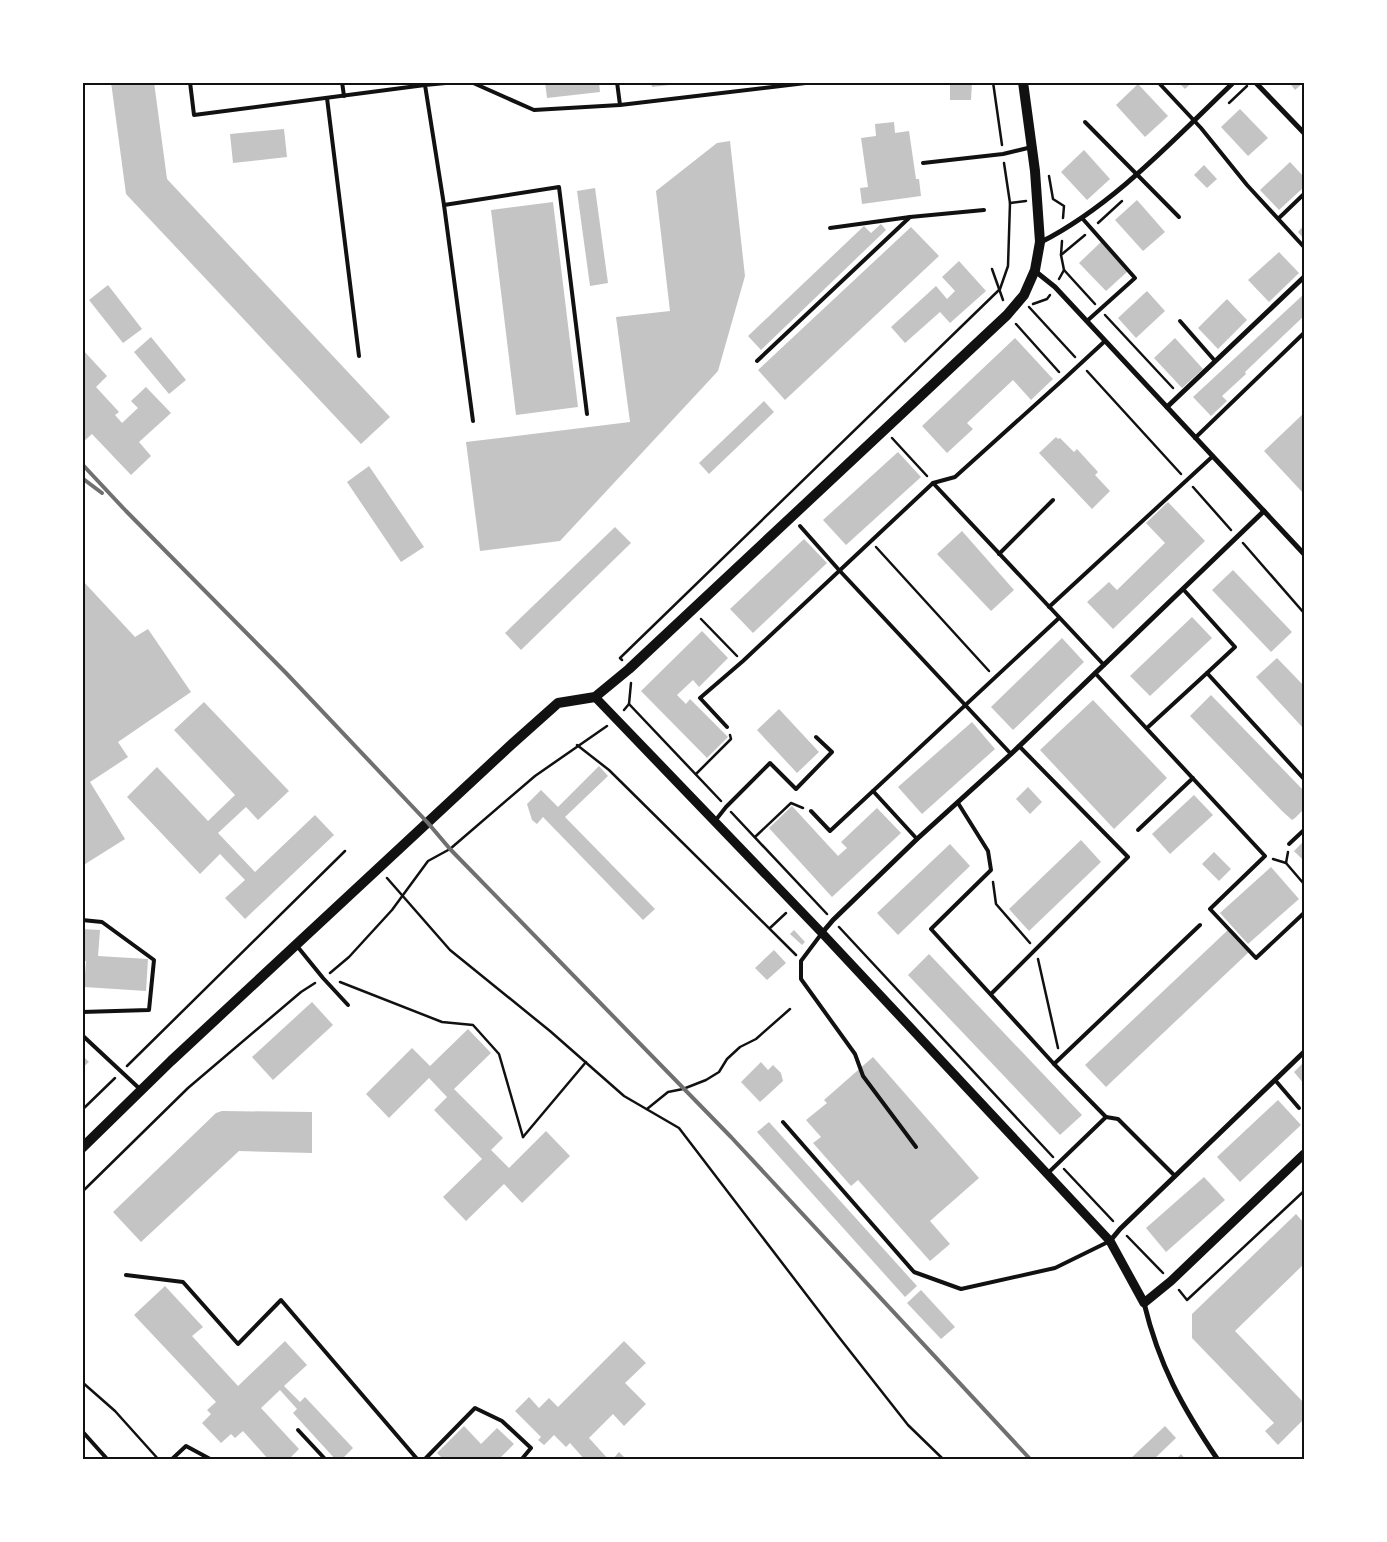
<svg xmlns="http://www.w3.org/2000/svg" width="1387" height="1542" font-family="'Fira Sans',sans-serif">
	<rect width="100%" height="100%" fill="#fff"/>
	<g fill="#c4c4c4">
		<polygon points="111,82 154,82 167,179 390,417 361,444 126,194"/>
		<polygon points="545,82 599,82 600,92 547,98"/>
		<polygon points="651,82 677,82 678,84 652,87"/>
		<polygon points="950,82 972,82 971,100 950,100"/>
		<polygon points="1178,82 1192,82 1185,89"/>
		<polygon points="1289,82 1304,82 1295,90"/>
		<polygon points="1138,84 1168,116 1145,137 1116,105"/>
		<polygon points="1240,109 1268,138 1248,156 1221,127"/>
		<polygon points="894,122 895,133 909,131 916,179 919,179 921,196 862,204 860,188 868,187 861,138 876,136 875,124"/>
		<polygon points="284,129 287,157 233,163 230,134"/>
		<polygon points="730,141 745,276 718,371 560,541 480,551 466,442 630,422 616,317 670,311 656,191 717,143"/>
		<polygon points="1084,150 1110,179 1087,200 1061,172"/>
		<polygon points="1290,162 1304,177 1304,187 1279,210 1260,190"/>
		<polygon points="1204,165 1217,179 1207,188 1194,175"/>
		<polygon points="595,188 608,283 590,286 577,191"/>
		<polygon points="1137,200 1165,232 1143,251 1115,220"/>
		<polygon points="553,202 578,407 516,415 491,210"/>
		<polygon points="881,224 886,230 761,350 748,336 864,226 871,233"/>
		<polygon points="1304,225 1304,239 1298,232"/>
		<polygon points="911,227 939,256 785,400 758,370"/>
		<polygon points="1101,242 1128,271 1106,291 1079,263"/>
		<polygon points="1279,252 1299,273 1269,302 1248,280"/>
		<polygon points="959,261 986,291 950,323 940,312 905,343 891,327 936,286 947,299 955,291 942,277"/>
		<polygon points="108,285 142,329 123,343 89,300"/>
		<polygon points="1147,291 1165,311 1136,338 1118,318"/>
		<polygon points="1304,294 1304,316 1245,372 1246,374 1222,396 1227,401 1211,416 1193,397"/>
		<polygon points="1227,299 1247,320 1218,349 1198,328"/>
		<polygon points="151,337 186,380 169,394 134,352"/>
		<polygon points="1015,338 1053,379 1031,400 1013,380 967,423 973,429 947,453 922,426"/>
		<polygon points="1175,338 1203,369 1182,388 1154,358"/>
		<polygon points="82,349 107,376 96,387 119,412 115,415 122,423 138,408 131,401 146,387 171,413 139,442 151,456 131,475 92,434 82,443"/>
		<polygon points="764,401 774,412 709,474 699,463"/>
		<polygon points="1304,413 1304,494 1264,451"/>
		<polygon points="1056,437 1058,439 1060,438 1074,452 1077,449 1098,472 1095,475 1110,491 1092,509 1039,453"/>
		<polygon points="898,452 921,477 846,545 823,520"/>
		<polygon points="369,466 424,547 401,562 347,482"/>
		<polygon points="1168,502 1205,541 1113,629 1087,602 1109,582 1117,590 1165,543 1146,523"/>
		<polygon points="615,527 631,543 521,650 505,633"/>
		<polygon points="962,531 1014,590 991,611 937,554"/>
		<polygon points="804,539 827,563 753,633 730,609"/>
		<polygon points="1233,570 1292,632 1271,652 1212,590"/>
		<polygon points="82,580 135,637 148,629 191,692 118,742 128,757 90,782 125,839 82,866"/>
		<polygon points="1192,617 1212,638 1150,696 1130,676"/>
		<polygon points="702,631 728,658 699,687 693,680 677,695 686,704 690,699 728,737 707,758 641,691"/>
		<polygon points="1062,638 1084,662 1013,730 991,707"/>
		<polygon points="1277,658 1304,686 1304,729 1256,677"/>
		<polygon points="1211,695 1304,791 1304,809 1295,818 1292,820 1282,811 1190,716"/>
		<polygon points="1093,700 1167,778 1114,829 1040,750"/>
		<polygon points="204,702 289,791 258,820 246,807 218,833 255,872 315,815 334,835 245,919 225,898 245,880 220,854 200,874 127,797 157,767 208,821 235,795 174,730"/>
		<polygon points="779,709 819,752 797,773 757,730"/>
		<polygon points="972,722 995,749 922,814 898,787"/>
		<polygon points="599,766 608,776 565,817 655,909 643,920 543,817 537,824 532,820 527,804 541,790 558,807"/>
		<polygon points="1028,787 1042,802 1030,814 1016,799"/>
		<polygon points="1194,795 1213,815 1170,854 1152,834"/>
		<polygon points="792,806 838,856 847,848 841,842 877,808 901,833 832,897 769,828"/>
		<polygon points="1081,840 1101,862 1029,931 1009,909"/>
		<polygon points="1304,841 1304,861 1294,851"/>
		<polygon points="950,844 970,866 898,935 877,913"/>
		<polygon points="1214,852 1231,869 1219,881 1202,864"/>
		<polygon points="1271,867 1299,899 1248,944 1220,913"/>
		<polygon points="82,929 100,930 98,956 148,959 146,991 84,987 86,961 82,961"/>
		<polygon points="1229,929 1250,951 1106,1087 1085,1065"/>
		<polygon points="794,930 805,942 802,945 790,934"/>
		<polygon points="774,950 786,963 767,980 755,968"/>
		<polygon points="929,954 1082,1115 1060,1135 908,975"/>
		<polygon points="312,1002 333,1025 273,1080 252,1057"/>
		<polygon points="468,1029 491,1053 454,1089 503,1138 491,1150 509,1168 546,1131 570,1156 522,1203 504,1184 466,1221 443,1197 482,1159 434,1110 447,1097 429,1078 389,1118 366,1094 412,1048 430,1066"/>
		<polygon points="82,1055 89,1062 82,1068"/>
		<polygon points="873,1057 979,1178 930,1221 950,1244 930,1261 858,1180 851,1186 813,1143 821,1137 806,1120 827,1103 824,1100"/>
		<polygon points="761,1062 768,1070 773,1065 781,1073 783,1081 760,1102 741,1082"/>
		<polygon points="1304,1062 1304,1084 1294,1072"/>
		<polygon points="1278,1100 1301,1125 1240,1182 1217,1157"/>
		<polygon points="222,1111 312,1112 312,1153 239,1151 141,1242 113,1212 216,1113"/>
		<polygon points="769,1122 917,1286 905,1297 757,1132"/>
		<polygon points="1204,1177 1225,1200 1166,1252 1146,1228"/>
		<polygon points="1296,1214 1304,1223 1304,1264 1235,1331 1304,1403 1304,1419 1278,1445 1265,1431 1274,1423 1192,1338 1192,1314"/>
		<polygon points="165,1286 203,1327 192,1336 238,1386 285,1341 307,1365 284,1386 300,1402 305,1397 353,1448 341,1460 336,1460 293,1413 297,1409 280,1390 261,1408 299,1449 288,1460 269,1460 243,1431 235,1438 231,1434 221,1443 202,1423 211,1414 207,1410 216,1402 134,1315"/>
		<polygon points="921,1290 955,1327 941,1339 907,1303"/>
		<polygon points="624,1341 646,1363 625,1383 646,1404 624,1426 613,1414 589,1438 609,1460 585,1460 570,1443 566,1447 554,1435 544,1445 538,1440 541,1437 515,1411 529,1397 539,1408 549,1398 558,1407"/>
		<polygon points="464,1426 481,1444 497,1428 514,1444 498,1460 444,1460 437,1453"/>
		<polygon points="1165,1426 1176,1438 1153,1460 1129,1460"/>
		<polygon points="619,1452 627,1460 612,1460"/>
		<polygon points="1181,1454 1186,1460 1175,1460"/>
	</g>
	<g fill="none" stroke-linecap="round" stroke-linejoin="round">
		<g stroke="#111" stroke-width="2.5">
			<polyline points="993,82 1002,145"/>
			<polyline points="1229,103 1247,86"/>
			<polyline points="1049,176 1053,199 1064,206 1063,218"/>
			<polyline points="1010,203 1026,201"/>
			<polyline points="1098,223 1122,201"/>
			<polyline points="1061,255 1062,241"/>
			<polyline points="992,269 1003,300"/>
			<polyline points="1064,270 1095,304"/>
			<polyline points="1059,279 1064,270 1061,255 1085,235"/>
			<polyline points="1033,304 1047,299 1050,295"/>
			<polyline points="1029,307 1075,357"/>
			<polyline points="1105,315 1173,388"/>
			<polyline points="1016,324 1059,372"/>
			<polyline points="1087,371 1181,474"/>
			<polyline points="892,438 927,476"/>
			<polyline points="1193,487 1231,530"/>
			<polyline points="1243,543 1304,613"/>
			<polyline points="876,547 989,671"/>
			<polyline points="701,619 737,656"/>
			<polyline points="622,660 620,658 1000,289 1008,266 1010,203 1004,163"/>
			<polyline points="629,704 721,801"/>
			<polyline points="624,710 629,704 631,683"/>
			<polyline points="577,745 609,770 796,955"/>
			<polyline points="696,774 731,739 730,735"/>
			<polyline points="731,812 827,914"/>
			<polyline points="755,837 791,803 803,808"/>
			<polyline points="1273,859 1286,863 1304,884"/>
			<polyline points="1286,863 1288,852"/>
			<polyline points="387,878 450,950 550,1031 624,1096 679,1128 838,1336 908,1425 944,1460"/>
			<polyline points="993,882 996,904 1030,943"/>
			<polyline points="839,927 1053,1157"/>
			<polyline points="770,928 786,913"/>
			<polyline points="1038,959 1058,1048"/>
			<polyline points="330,973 349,957 392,910 428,861 450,849 535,776 607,726"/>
			<polyline points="340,982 442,1022 473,1025 499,1054 523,1137"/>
			<polyline points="127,1066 345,851"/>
			<polyline points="647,1109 668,1092 683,1089 706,1080 719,1072 727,1059 740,1047 756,1039 790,1009"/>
			<polyline points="82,1110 115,1078"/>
			<polyline points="523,1137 586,1062"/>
			<polyline points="1064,1169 1113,1221"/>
			<polyline points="82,1192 188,1088 301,992 315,983"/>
			<polyline points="1127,1236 1163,1273"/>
			<polyline points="1179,1290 1187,1300 1304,1191"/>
			<polyline points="82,1382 115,1411 159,1460"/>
		</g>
		<g stroke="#111" stroke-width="4">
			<polyline points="190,82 194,115 425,85"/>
			<polyline points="342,82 344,96"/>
			<polyline points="456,82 425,85 444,205 473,421"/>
			<polyline points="471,82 534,110 620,105 814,82"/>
			<polyline points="617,82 620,105"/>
			<polyline points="1158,82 1201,128 1247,185 1304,247"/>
			<polyline points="327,98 359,356"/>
			<polyline points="1085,122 1179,217"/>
			<polyline points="923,163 1003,154 1032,147"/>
			<polyline points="444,205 559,187 587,414"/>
			<polyline points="1082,218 1135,278 1087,321"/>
			<polyline points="1279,218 1304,194"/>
			<polyline points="830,228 910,217"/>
			<polyline points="1180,321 1215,361"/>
			<polyline points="757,361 910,217 984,210"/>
			<polyline points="1195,438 1304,333"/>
			<polyline points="933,483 1104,665"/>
			<polyline points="800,526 839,570 1011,754"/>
			<polyline points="999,554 1053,500"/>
			<polyline points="1183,589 1235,647 1207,673 1304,779"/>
			<polyline points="1049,607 1213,456"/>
			<polyline points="1095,673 1265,856 1210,909 1256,958 1304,913"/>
			<polyline points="727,727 700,698 743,661 933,483 955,477 1065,378 1105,341"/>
			<polyline points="1147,728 1207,673"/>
			<polyline points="873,791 917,839"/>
			<polyline points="958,803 988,851 991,870 931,929 1054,1064 1106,1117 1048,1173"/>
			<polyline points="811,811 830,831 1059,618"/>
			<polyline points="715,821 726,807 770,763 796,789 832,752 816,737"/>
			<polyline points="1138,830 1193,778"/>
			<polyline points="1289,844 1304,830"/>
			<polyline points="82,920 102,922 154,960 149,1010 82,1012"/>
			<polyline points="822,933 801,961 801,979 855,1054 863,1076 916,1147"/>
			<polyline points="297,946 323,978 348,1005"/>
			<polyline points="991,994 1128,857 1019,746"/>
			<polyline points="82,1035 141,1090"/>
			<polyline points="1054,1064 1200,925"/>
			<polyline points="1275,1080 1299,1108"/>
			<polyline points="1106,1117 1118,1119 1175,1176"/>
			<polyline points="783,1122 914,1272 961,1289 1055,1268 1110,1241"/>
			<polyline points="126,1275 183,1282 238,1344 281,1300 418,1460"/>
			<polyline points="298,1430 326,1460"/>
			<polyline points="82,1431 108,1460"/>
			<polyline points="171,1460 186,1446 212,1460"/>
			<polyline points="424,1460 475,1408 502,1421 531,1448 521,1460"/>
		</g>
		<g stroke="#111" stroke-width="5">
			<polyline points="1255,82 1304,133"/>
			<path d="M1041,242C1114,205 1175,138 1234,82"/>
			<polyline points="1035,271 1055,287 1304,554"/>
			<polyline points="1167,407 1304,277"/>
			<polyline points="822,933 833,920 917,839 1011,754 1264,511"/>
			<polyline points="1110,1241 1120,1229 1304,1052"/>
			<path d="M1144,1303C1159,1365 1182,1407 1218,1460"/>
		</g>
		<polyline stroke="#111" stroke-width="9" points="595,697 822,933 1110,1241 1144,1303 1171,1281 1304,1154"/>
		<polyline stroke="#111" stroke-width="10" points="82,1148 171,1061 512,744 558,703 595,697 629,669 1007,315 1024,295 1035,270 1040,242 1035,171 1023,82"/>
		<g stroke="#707070" stroke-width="4">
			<polyline points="82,464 126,511 286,673 428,823 450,849 731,1137 1031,1460"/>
			<polyline points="82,478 102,493"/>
		</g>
	</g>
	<rect width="1387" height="1542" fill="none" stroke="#ffffff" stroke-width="168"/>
	<rect x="84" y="84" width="1219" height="1374" fill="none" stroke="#111" stroke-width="2"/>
</svg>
